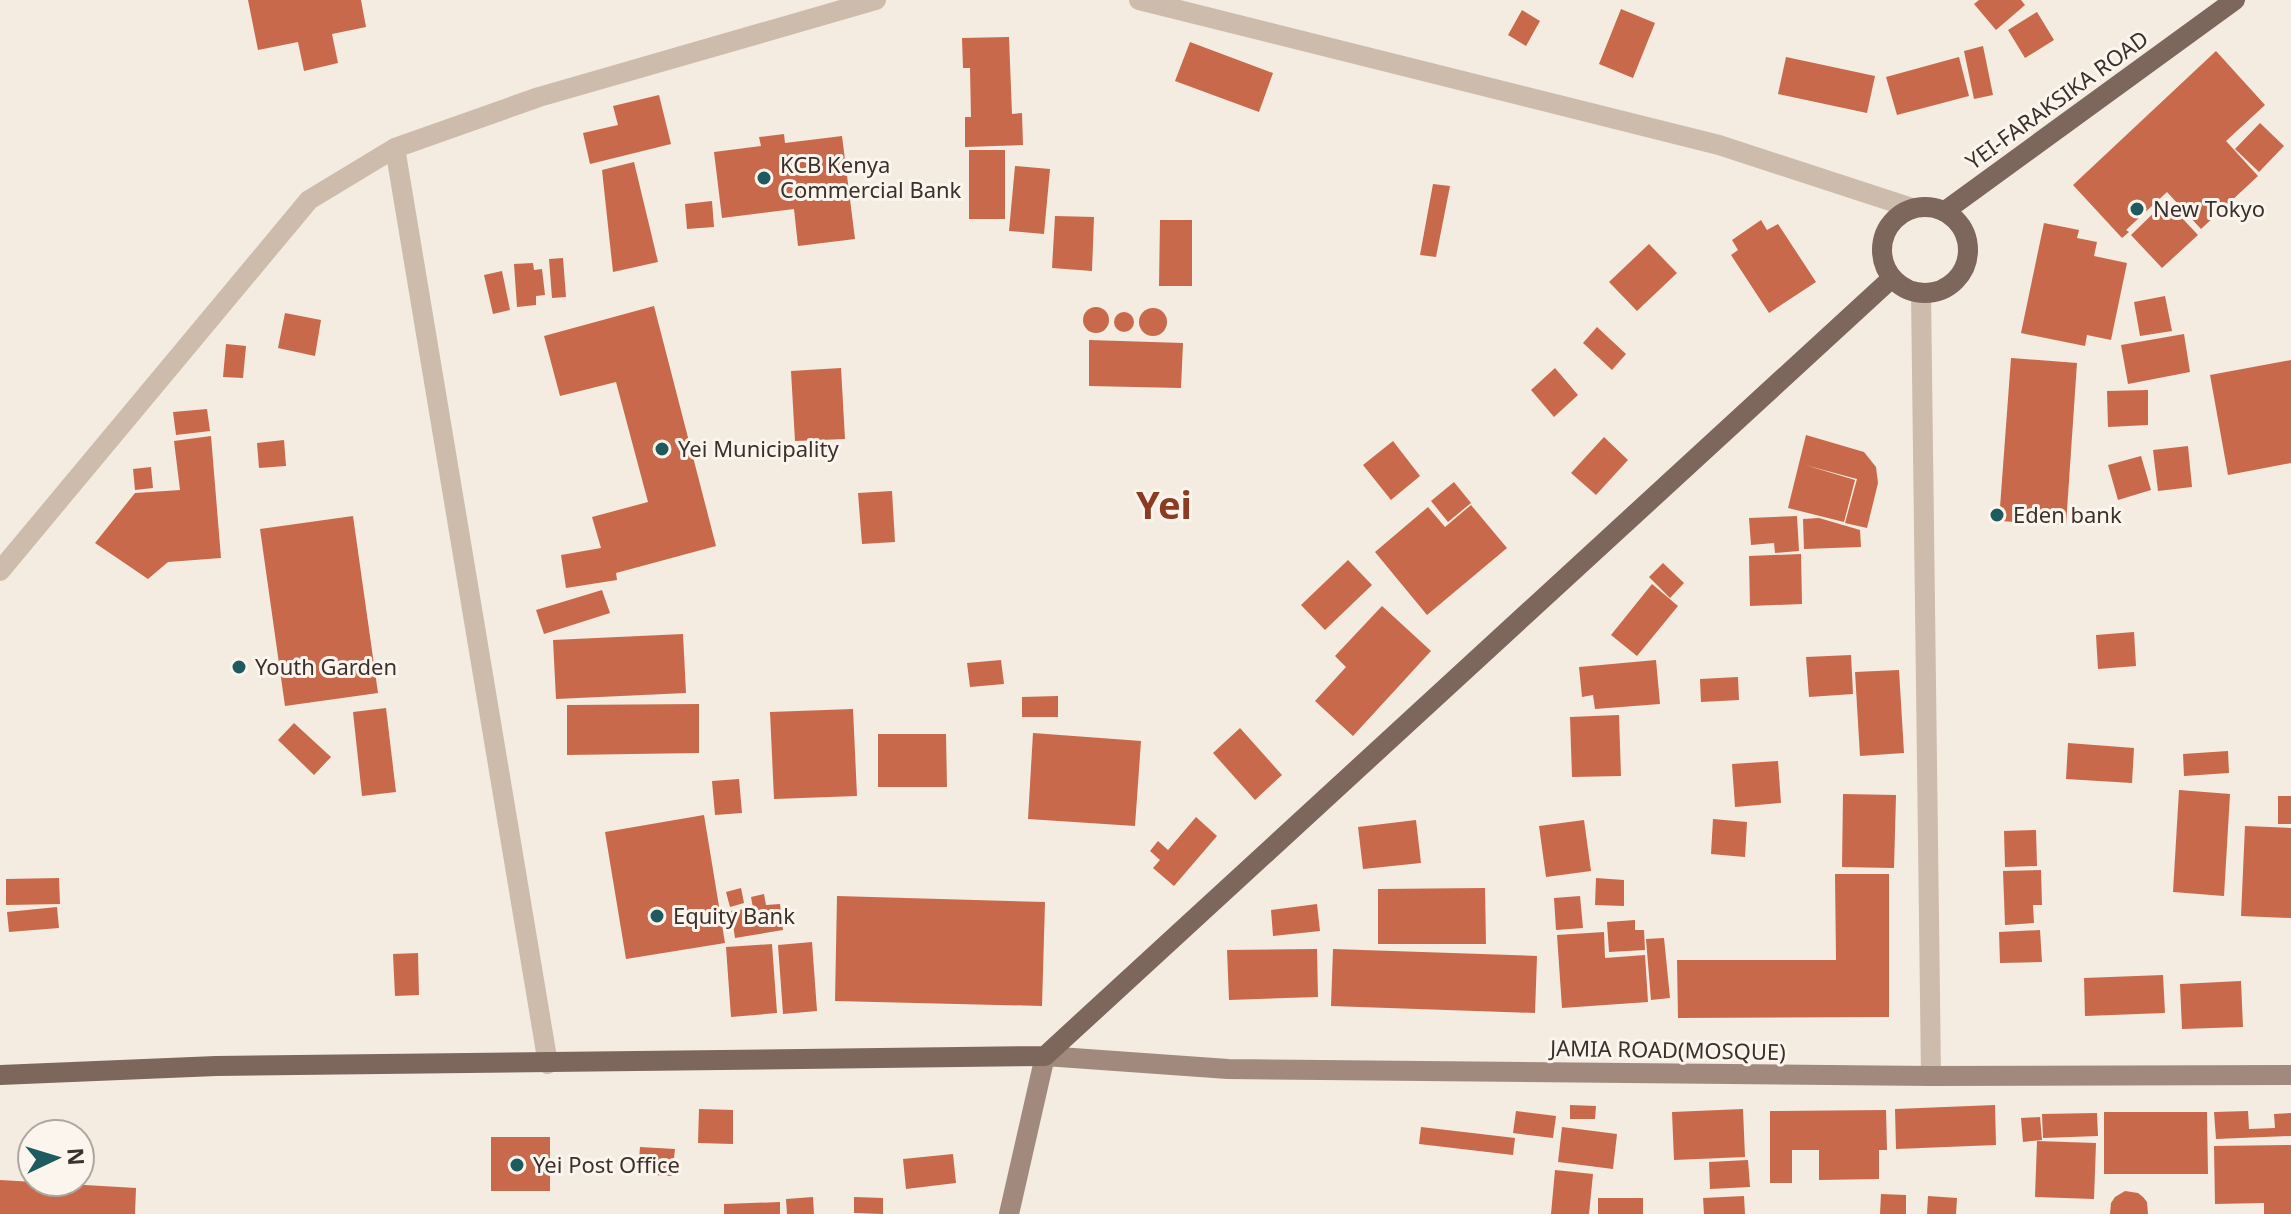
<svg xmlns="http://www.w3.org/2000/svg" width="2291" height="1214" font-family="'Noto Sans',sans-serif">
	<rect width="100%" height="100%" fill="#f4ebe1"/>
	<g fill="#c8694b">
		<polygon points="248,0 361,0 366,27 332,34 338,63 304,71 298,42 258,50"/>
		<polygon points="1979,0 2021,0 2025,5 1996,30 1974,4"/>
		<polygon points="1621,9 1655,23 1633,78 1599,64"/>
		<polygon points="1522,10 1540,21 1526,46 1508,35"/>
		<polygon points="2037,12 2054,40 2025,58 2008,30"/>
		<polygon points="1009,37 1012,114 1022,113 1023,145 965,147 965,117 971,117 970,68 963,68 962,38"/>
		<polygon points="1190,42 1273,73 1259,112 1175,81"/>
		<polygon points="1983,46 1993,95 1974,99 1964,51"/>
		<polygon points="2216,51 2265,105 2226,141 2258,176 2201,229 2167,192 2126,230 2129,232 2122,238 2073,185"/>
		<polygon points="1786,57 1875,76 1867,113 1778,94"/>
		<polygon points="1959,57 1969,96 1897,115 1886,77"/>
		<polygon points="659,95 671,144 590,164 583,133 618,125 613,106"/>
		<polygon points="2260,123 2284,146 2259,172 2235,149"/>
		<polygon points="784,134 785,143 842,136 855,239 798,246 794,209 722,218 714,152 761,146 759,137"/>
		<rect x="969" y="150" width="36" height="69"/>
		<polygon points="634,162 658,262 613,272 602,170"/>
		<polygon points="1015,166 1050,169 1044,234 1009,231"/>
		<polygon points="1433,184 1450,186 1436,257 1420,255"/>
		<polygon points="712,201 714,227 687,229 685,204"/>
		<polygon points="2166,201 2198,235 2162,268 2131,235"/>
		<polygon points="1055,216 1094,217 1092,271 1052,268"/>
		<polygon points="1160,220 1192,220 1192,286 1159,286"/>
		<polygon points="1761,220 1767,230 1778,224 1816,282 1769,313 1731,255 1738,250 1732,240"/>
		<polygon points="2044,223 2079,230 2077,238 2097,242 2094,256 2127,263 2111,340 2087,335 2085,346 2021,333"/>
		<polygon points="1649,244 1677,273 1637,311 1609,282"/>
		<polygon points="563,258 566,297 552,298 549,259"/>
		<polygon points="533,263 534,270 542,269 545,295 536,296 536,305 517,307 514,264"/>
		<polygon points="502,271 510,310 493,314 484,275"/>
		<polygon points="2165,296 2172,331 2140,336 2134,302"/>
		<polygon points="654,306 716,546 616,573 617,580 566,588 561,555 601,548 592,517 648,502 616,382 560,396 544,336"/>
		<circle cx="1096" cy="320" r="13"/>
		<circle cx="1153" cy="322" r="14"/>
		<circle cx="1124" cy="322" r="10"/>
		<polygon points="285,313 321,320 315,356 278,348"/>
		<polygon points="1597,327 1626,354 1612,370 1583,343"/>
		<polygon points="2184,334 2190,372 2128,384 2121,345"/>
		<polygon points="1089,340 1183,343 1181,388 1089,386"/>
		<polygon points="226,344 246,346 243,378 223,377"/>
		<polygon points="2011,358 2077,363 2066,525 1999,521"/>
		<polygon points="2291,360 2291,463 2228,475 2210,375"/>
		<polygon points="841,368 845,439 795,441 791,371"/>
		<polygon points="1555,368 1578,395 1554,417 1531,390"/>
		<polygon points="2148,390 2148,425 2108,427 2107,391"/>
		<polygon points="207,409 210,431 176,435 173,412"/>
		<polygon points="1806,435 1864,452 1876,467 1878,483 1867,528 1845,523 1857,479 1805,465 1855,480 1844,522 1788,508"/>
		<polygon points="211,436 221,558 168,562 148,579 95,543 135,493 180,490 174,441"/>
		<polygon points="1604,437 1628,460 1596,495 1571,473"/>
		<polygon points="284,440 286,466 259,468 257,443"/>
		<polygon points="1393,441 1420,476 1391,500 1363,465"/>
		<polygon points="2188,446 2192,487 2158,491 2153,450"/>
		<polygon points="2141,456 2151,490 2118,500 2108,465"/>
		<polygon points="151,467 153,488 135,490 133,469"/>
		<polygon points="1454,482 1471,503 1448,522 1431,501"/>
		<polygon points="892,491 895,542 862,544 858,493"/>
		<polygon points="1471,505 1507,548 1427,615 1375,552 1428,507 1445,527"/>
		<polygon points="353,516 378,693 285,706 260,529"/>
		<polygon points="1797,516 1799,551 1775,553 1774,543 1751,545 1749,518"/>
		<polygon points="1819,518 1860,530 1861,547 1804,549 1803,519"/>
		<polygon points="1801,554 1802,604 1750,606 1749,556"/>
		<polygon points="1348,560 1372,585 1325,630 1301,605"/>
		<polygon points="1663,563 1684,583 1670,598 1649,577"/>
		<polygon points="1652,584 1678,606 1637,656 1611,635"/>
		<polygon points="602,590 610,613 544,634 536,610"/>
		<polygon points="1382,606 1431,651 1353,736 1315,701 1346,667 1335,656"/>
		<polygon points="2134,632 2136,666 2098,669 2096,635"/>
		<polygon points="683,634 686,693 556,699 553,640"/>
		<polygon points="1851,655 1853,694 1809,697 1806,657"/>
		<polygon points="1001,660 1004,684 970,687 967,663"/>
		<polygon points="1656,660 1660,704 1595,709 1593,695 1582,697 1579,667"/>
		<polygon points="1899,670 1904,753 1860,756 1855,672"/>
		<polygon points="1738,677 1739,700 1701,702 1700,679"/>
		<polygon points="1058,696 1058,717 1022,717 1022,697"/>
		<polygon points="699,704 699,753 567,755 567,705"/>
		<polygon points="386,708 396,792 362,796 353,712"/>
		<polygon points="853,709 857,796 774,799 770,712"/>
		<polygon points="1619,715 1621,776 1572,777 1570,717"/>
		<polygon points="294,723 331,757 314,775 278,740"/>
		<polygon points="1240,728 1282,775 1255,800 1213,753"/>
		<polygon points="1033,733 1141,741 1135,826 1028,819"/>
		<polygon points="878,734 946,734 947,787 878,787"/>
		<polygon points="2068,743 2134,748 2132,783 2066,779"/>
		<polygon points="2228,751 2229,773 2184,776 2183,754"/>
		<polygon points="1778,761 1781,803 1735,807 1732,764"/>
		<polygon points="739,779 742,813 715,815 712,781"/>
		<polygon points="2179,790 2230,794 2224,896 2173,892"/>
		<polygon points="1843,794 1896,795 1894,868 1842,867"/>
		<rect x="2278" y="796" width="13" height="28"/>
		<polygon points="704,815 725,943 626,959 605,832"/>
		<polygon points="1196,817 1217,836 1174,886 1153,868 1160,860 1150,851 1158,841 1168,850"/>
		<polygon points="1713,819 1747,822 1745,857 1711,854"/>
		<polygon points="1416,820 1421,863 1363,869 1358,827"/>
		<polygon points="1584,820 1591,871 1546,877 1539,826"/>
		<polygon points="2245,826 2291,828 2291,918 2241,916"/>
		<polygon points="2036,830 2037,866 2005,867 2004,831"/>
		<polygon points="2041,870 2042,905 2033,905 2034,923 2005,925 2003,871"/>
		<polygon points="1835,874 1889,874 1889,1017 1678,1018 1677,960 1836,960"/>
		<polygon points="59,878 60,904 6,905 6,879"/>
		<polygon points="1596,878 1624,880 1624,906 1595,905"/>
		<polygon points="741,888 744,903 730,907 726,892"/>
		<polygon points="1485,888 1486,944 1378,944 1378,889"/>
		<polygon points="764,894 766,905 780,904 783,930 735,938 731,911 753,908 751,897"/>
		<polygon points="837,896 1045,902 1042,1006 835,1001"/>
		<polygon points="1580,896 1583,928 1556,930 1554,898"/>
		<polygon points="1317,904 1320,931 1273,936 1271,910"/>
		<polygon points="57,907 59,928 9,932 7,912"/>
		<polygon points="1635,920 1635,930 1644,930 1645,950 1609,952 1607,922"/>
		<polygon points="2040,930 2042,962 2000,963 1999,932"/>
		<polygon points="1604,932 1605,958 1645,955 1648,1002 1562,1008 1557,935"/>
		<polygon points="1664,938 1670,998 1651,1000 1646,939"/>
		<polygon points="812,942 817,1011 783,1014 778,945"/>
		<polygon points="772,944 777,1013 731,1017 726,947"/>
		<polygon points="1317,949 1318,997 1229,1000 1227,950"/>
		<polygon points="1333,949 1537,956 1535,1013 1331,1006"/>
		<polygon points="418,953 419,995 395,996 393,954"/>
		<polygon points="2163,975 2165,1013 2085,1016 2084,978"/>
		<polygon points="2241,981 2243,1027 2182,1029 2180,984"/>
		<polygon points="1570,1105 1596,1106 1595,1119 1570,1119"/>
		<polygon points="1995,1105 1996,1145 1896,1149 1895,1109"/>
		<polygon points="699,1109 733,1110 733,1144 698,1143"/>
		<polygon points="1743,1109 1745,1157 1674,1160 1672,1112"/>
		<polygon points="1886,1110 1887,1150 1879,1150 1879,1179 1819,1180 1819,1150 1792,1150 1792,1183 1770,1183 1770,1111"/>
		<polygon points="1516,1111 1556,1116 1553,1138 1513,1133"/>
		<polygon points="2248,1111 2249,1129 2275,1128 2274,1114 2291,1113 2291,1136 2216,1139 2214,1112"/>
		<polygon points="2104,1112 2207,1112 2208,1174 2104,1174"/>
		<polygon points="2097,1113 2098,1136 2043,1138 2042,1114"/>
		<polygon points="2040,1117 2042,1140 2023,1142 2021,1118"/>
		<polygon points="1421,1127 1515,1138 1513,1155 1419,1144"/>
		<polygon points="1562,1127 1617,1134 1613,1169 1558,1162"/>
		<rect x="491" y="1137" width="59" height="54"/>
		<polygon points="2037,1141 2096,1143 2094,1199 2035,1197"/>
		<polygon points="2291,1145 2291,1214 2264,1214 2264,1203 2215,1204 2214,1146"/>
		<polygon points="640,1147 675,1149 672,1176 638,1174"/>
		<polygon points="953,1154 956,1183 906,1189 903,1159"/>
		<polygon points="1748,1160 1750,1187 1710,1189 1709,1162"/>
		<polygon points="1555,1170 1593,1174 1589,1214 1551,1214"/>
		<polygon points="0,1180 136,1188 135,1214 0,1214"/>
		<polygon points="2125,1191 2138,1193 2143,1197 2147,1202 2148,1214 2110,1214 2111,1203 2115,1197"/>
		<polygon points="1881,1194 1906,1195 1906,1214 1880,1214"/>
		<polygon points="1744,1196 1745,1214 1704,1214 1703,1198"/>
		<polygon points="1928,1196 1957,1198 1956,1214 1927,1214"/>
		<polygon points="813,1197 814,1214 787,1214 786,1199"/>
		<polygon points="854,1197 883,1198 883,1214 854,1213"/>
		<rect x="1598" y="1198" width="45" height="16"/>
		<polygon points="780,1202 780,1214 724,1214 724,1204"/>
	</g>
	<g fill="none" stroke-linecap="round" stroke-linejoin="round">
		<g stroke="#cdbbac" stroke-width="20">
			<polyline points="1139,0 1719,145 1912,208"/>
			<polyline points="395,148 548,1064"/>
			<polyline points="1921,293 1931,1076"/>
			<polyline points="0,571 309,200 395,148 539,97 876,0"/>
		</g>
		<polyline stroke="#a18a7d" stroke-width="20" points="1009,1214 1045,1056 1228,1069 1931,1076 2291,1075"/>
		<g stroke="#7d675c" stroke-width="20">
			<circle cx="1925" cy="250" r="43"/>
			<polyline points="1945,211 2235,0"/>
			<polyline points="0,1075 216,1066 1045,1056 1892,278"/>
		</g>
	</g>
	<g fill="#1f5a5e" stroke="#fbf5ee" stroke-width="3">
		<circle cx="764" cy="178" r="8"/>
		<circle cx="2137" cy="209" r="8"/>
		<circle cx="662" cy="449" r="8"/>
		<circle cx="1997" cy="515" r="8"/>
		<circle cx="239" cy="667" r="8"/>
		<circle cx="657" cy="916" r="8"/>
		<circle cx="517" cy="1165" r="8"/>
	</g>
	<g text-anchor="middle" stroke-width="6" stroke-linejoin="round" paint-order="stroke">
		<g font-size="22" fill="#3b302b" stroke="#fbf5ee">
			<text transform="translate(2057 100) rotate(-36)" y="8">YEI-FARAKSIKA ROAD</text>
			<text transform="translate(1668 1050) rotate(1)" y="8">JAMIA ROAD(MOSQUE)</text>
		</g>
		<g font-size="22" fill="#3b302b" stroke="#fbf5ee" text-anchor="start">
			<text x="780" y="173">KCB Kenya<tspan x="780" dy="25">Commercial Bank</tspan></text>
			<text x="2153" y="217">New Tokyo</text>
			<text x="678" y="457">Yei Municipality</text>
			<text x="2013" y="523">Eden bank</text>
			<text x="255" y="675">Youth Garden</text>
			<text x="673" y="924">Equity Bank</text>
			<text x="533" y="1173">Yei Post Office</text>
		</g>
		<g font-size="38" font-weight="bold" fill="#8c3b22" stroke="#fbf5ee">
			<text x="1164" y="519">Yei</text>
		</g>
	</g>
	<g transform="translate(56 1158) rotate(86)"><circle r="38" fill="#fbf5ee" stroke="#aea6a0" stroke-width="2"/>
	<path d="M0-6L14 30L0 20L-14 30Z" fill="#1f5a5e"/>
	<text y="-12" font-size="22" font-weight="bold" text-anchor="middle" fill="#3b302b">N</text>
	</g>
</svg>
